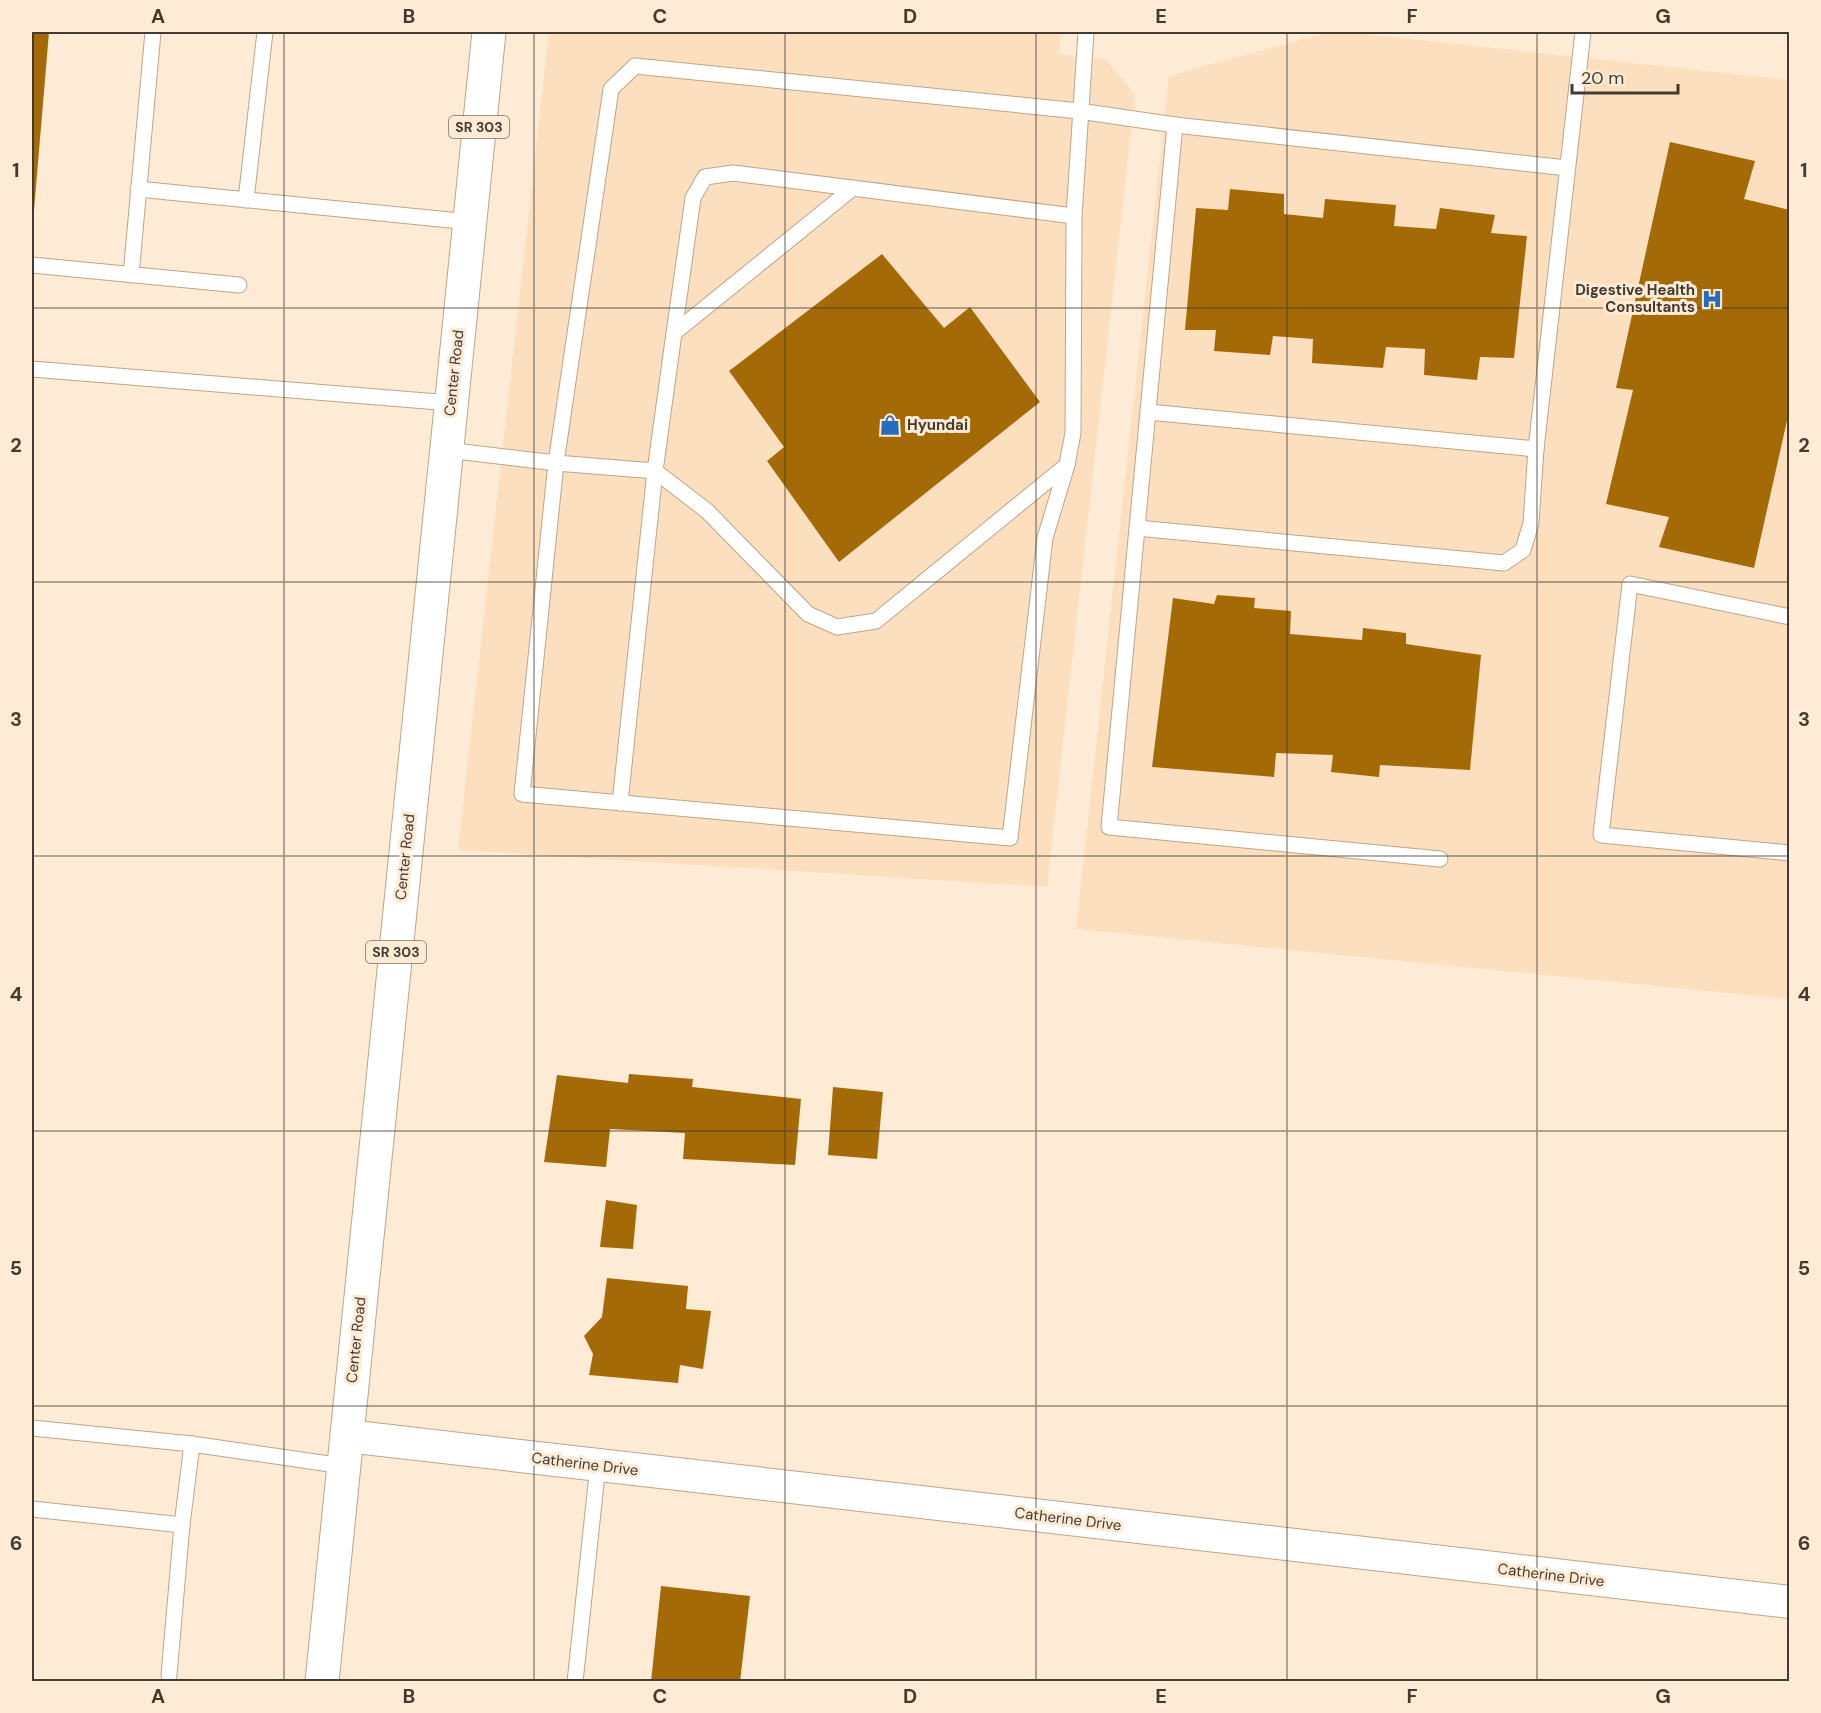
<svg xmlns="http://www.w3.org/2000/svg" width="1821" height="1713" font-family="'DM Sans',sans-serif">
	<rect width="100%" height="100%" fill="#feebd5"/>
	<g fill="#fcdfbe">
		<polygon points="549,32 1061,32 1059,54 1106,59 1135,95 1047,887 458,850"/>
		<polygon points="1329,32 1346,32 1789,80 1789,999 1076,929 1169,76"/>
	</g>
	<g fill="#a56a08">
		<polygon points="32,32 49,32 34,210 32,210"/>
		<polygon points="1670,142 1755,161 1744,199 1790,210 1790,407 1754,568 1659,547 1669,517 1606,504 1633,390 1616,388"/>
		<polygon points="1230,189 1284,194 1284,214 1323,218 1325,199 1396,205 1394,226 1436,229 1440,208 1495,215 1491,233 1527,236 1514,358 1480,357 1477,380 1424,375 1425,349 1386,347 1383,368 1312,363 1313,339 1273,336 1270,355 1214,351 1216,330 1185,330 1196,208 1228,210"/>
		<polygon points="882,254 944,328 970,307 1040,402 839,562 767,461 784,447 729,371"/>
		<polygon points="1217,595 1255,598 1254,608 1291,611 1290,634 1362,640 1363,628 1406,633 1406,644 1481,655 1470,770 1380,765 1379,777 1331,772 1333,755 1276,753 1274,777 1152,767 1173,598 1214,604"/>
		<polygon points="629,1074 693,1079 692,1087 801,1099 795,1165 683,1159 685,1133 610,1129 606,1167 544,1162 557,1075 628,1083"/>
		<polygon points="833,1087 883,1092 877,1159 828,1155"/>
		<polygon points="606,1200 637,1205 633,1249 600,1247"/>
		<polygon points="607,1278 688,1286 686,1309 711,1311 703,1369 680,1365 678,1383 589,1375 593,1354 584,1336 602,1317"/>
		<polygon points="661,1586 750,1596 740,1682 651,1682"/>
	</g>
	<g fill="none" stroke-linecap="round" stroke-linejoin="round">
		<g stroke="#bca58c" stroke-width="17">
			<g id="service">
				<polyline points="1086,32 1074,216 1073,433 1067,465 1045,538 1010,838 522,794 556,463 611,89 635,66 1079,111 1175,125"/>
				<polyline points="1567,168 1175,125 1137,528 1504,563 1523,550 1531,523 1536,449 1583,32"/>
				<polyline points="138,189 470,222"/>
				<polyline points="246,200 265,32"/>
				<polyline points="32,265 239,285"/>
				<polyline points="131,275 153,32"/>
				<polyline points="674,333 853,188"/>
				<polyline points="32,369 451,403"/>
				<polyline points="1148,412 1536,449"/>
				<polyline points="447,450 556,463 655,471 707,511 808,614 837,627 876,621 1067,465"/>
				<polyline points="1137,528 1109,827 1440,859"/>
				<polyline points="1790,617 1630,584 1601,835 1790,853"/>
				<polyline points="620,803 655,471 674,333 693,198 705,177 733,173 1074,216"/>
				<polyline points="32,1428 192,1444 343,1466"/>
				<polyline points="32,1509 182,1525 192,1444"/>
				<polyline points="169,1675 182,1525"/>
				<polyline points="575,1682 598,1465"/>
			</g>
		</g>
		<g stroke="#bca58c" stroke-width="34">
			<polyline id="minor" points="347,1436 1790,1602"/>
		</g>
		<g stroke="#bca58c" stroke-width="35">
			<polyline id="primary" points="322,1682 489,32"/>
		</g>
		<use href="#service" stroke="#fff" stroke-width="15"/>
		<use href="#minor" stroke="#fff" stroke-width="32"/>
		<use href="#primary" stroke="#fff" stroke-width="33"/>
	</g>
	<path fill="none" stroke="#443b30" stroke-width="1.5" stroke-opacity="0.55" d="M284,32V1682M534,32V1682M785,32V1682M1036,32V1682M1287,32V1682M1537,32V1682M32,308H1790M32,582H1790M32,856H1790M32,1131H1790M32,1406H1790"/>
	<defs>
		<g id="hospital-bare" transform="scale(1.62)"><path d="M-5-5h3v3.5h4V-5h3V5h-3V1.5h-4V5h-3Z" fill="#266bbc" stroke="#feebd5" stroke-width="2.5" paint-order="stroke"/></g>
		<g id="shop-bare" transform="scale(1.62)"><path d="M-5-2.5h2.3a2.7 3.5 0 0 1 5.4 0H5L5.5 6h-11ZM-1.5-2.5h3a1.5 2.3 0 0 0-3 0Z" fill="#266bbc" stroke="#feebd5" stroke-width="2.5" paint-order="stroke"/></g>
	</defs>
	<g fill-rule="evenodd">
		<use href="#hospital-bare" x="1712" y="299"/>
		<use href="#shop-bare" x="890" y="425"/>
	</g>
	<g text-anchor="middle" stroke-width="6" stroke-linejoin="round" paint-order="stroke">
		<g fill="#feebd5" stroke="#7c7062" stroke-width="1.5">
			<rect x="449" y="116" width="60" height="22" rx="4.5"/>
			<rect x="366" y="941" width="60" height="22" rx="4.5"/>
		</g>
		<g font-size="14" font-weight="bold" fill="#443b30">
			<text x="479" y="132">SR 303</text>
			<text x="396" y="957">SR 303</text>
		</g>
		<g font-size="15" font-weight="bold" fill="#443b30" stroke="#feebd5" text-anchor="end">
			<text x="1695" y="295">Digestive Health<tspan x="1695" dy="17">Consultants</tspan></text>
			<text x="907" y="430" text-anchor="start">Hyundai</text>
		</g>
		<g font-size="15" fill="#443b30" stroke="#feebd5">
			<text transform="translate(454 373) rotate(-84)" y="5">Center Road</text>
			<text transform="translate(405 857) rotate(-84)" y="5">Center Road</text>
			<text transform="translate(356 1340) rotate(-84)" y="5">Center Road</text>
			<text transform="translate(585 1464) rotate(7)" y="5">Catherine Drive</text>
			<text transform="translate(1068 1519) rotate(7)" y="5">Catherine Drive</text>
			<text transform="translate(1551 1575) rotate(7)" y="5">Catherine Drive</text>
		</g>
	</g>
	<rect width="1821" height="1713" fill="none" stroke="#feebd5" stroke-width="66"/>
	<path d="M1572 84v9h106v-9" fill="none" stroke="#443b30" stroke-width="3"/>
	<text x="1581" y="84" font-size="18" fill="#443b30" stroke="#feebd5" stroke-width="4.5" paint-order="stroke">20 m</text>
	<rect x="33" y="33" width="1755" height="1647" fill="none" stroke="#443b30" stroke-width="2"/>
	<g font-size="20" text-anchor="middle" font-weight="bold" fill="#443b30">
		<text x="158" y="23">A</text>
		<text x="409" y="23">B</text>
		<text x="660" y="23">C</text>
		<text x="910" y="23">D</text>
		<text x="1161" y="23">E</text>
		<text x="1412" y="23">F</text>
		<text x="1663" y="23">G</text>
		<text x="16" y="177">1</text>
		<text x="1804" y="177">1</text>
		<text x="16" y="452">2</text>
		<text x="1804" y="452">2</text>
		<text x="16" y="726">3</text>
		<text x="1804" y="726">3</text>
		<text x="16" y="1001">4</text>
		<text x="1804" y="1001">4</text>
		<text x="16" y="1275">5</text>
		<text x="1804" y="1275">5</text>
		<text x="16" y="1550">6</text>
		<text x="1804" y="1550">6</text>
		<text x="158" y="1703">A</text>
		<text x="409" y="1703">B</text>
		<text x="660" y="1703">C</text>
		<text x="910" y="1703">D</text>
		<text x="1161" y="1703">E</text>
		<text x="1412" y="1703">F</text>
		<text x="1663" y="1703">G</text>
	</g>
</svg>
